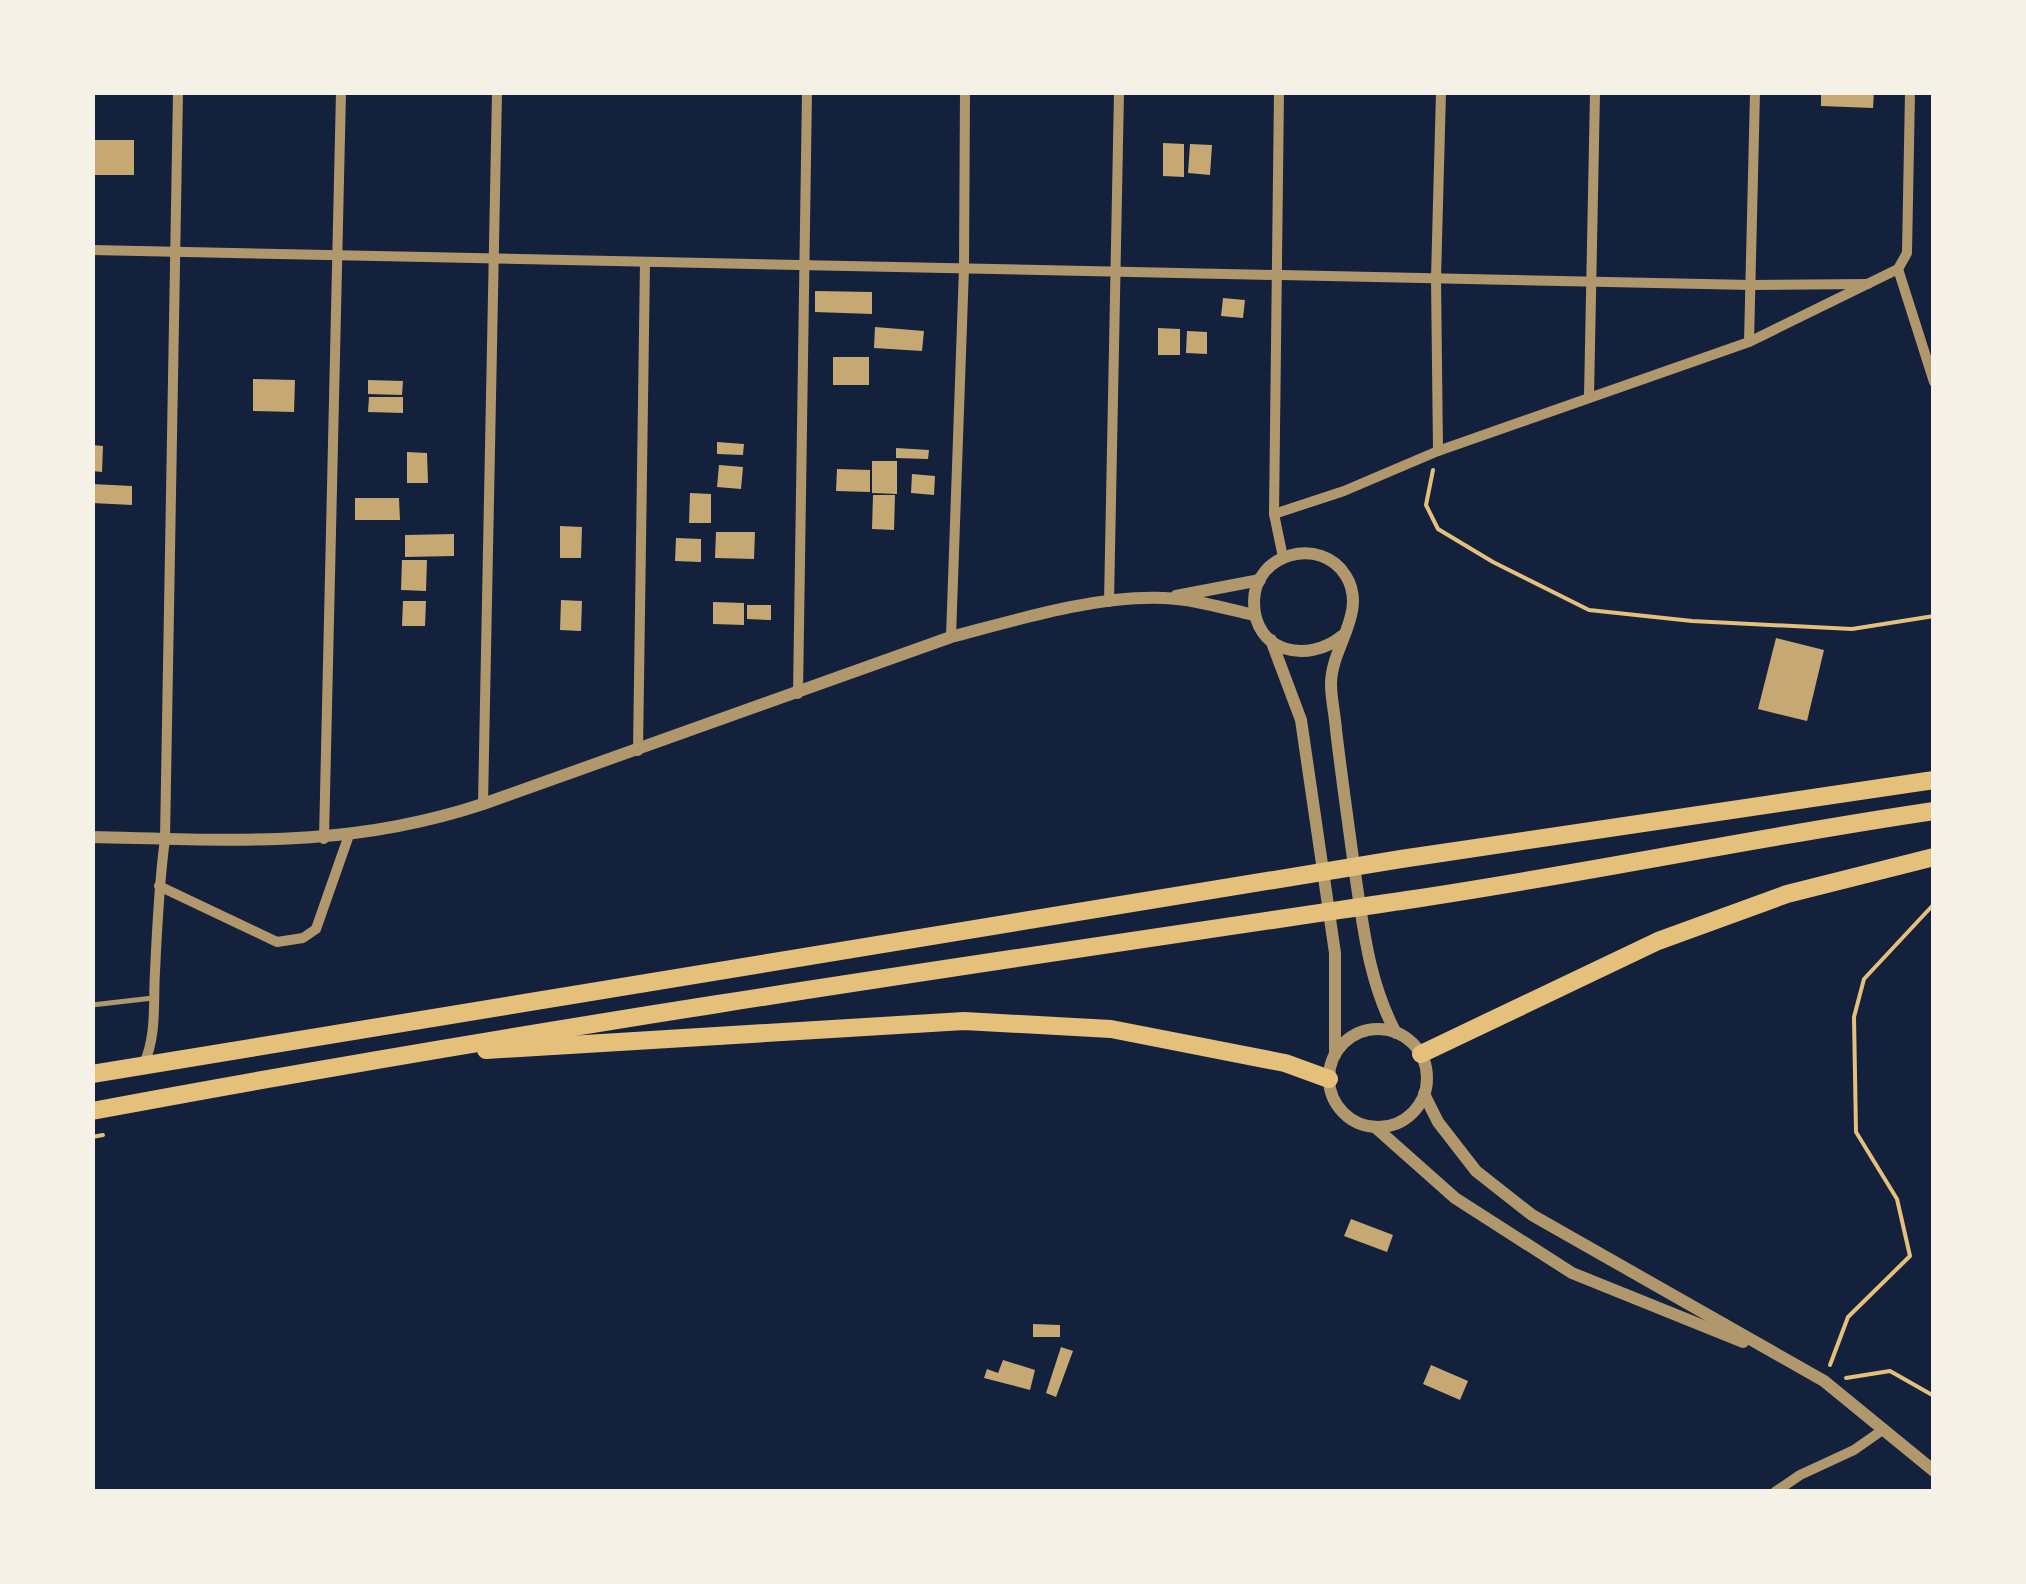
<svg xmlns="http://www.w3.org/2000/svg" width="2026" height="1584" font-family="Figtree,sans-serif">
	<rect width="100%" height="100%" fill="#14213d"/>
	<g fill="#c6a872">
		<polygon points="1821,92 1874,92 1873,108 1821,106"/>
		<rect x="92" y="140" width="42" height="35"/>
		<polygon points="1163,143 1184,144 1184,177 1163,176"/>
		<polygon points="1190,144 1212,145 1210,175 1188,173"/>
		<polygon points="815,291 872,292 872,314 815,312"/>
		<polygon points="1223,298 1245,300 1243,318 1221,316"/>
		<polygon points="875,327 924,331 922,351 874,348"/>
		<polygon points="1158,328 1180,329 1180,355 1158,355"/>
		<polygon points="1187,331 1207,332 1207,354 1186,353"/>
		<rect x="833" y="357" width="36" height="28"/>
		<polygon points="253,379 295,380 294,412 253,411"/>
		<polygon points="368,380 403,381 402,395 368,394"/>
		<polygon points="369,397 403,397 403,413 368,412"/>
		<polygon points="717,442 744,444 743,455 717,454"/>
		<polygon points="92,445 103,446 102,472 92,471"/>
		<polygon points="896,448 929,450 928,459 896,458"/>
		<polygon points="407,452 427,453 428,483 407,483"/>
		<polygon points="872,461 897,461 897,494 872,493"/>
		<polygon points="719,465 743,467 741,489 717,487"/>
		<polygon points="837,469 870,470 870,492 836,491"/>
		<polygon points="912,474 935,476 934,495 911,493"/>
		<polygon points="92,484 132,486 132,505 92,503"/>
		<polygon points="690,493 711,494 711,523 689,523"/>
		<polygon points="873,495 895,495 894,530 872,529"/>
		<polygon points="355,498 399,498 400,520 355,520"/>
		<polygon points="560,526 582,527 581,558 560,558"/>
		<polygon points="716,532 755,532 754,559 715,558"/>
		<polygon points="454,534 454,556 405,557 405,535"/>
		<polygon points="676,538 701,539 701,562 675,561"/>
		<polygon points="402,560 427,560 426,591 401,590"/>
		<polygon points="561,600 582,601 581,631 560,630"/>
		<polygon points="403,601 426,601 425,626 402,626"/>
		<polygon points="713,602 744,603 744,625 713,624"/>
		<polygon points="747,605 771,605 771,620 747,619"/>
		<polygon points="1776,638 1824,650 1807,721 1758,709"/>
		<polygon points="1351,1219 1393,1235 1387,1252 1344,1236"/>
		<polygon points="1033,1324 1060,1325 1060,1337 1033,1337"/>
		<polygon points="1061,1347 1073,1351 1056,1397 1046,1393"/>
		<polygon points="1003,1360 1035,1370 1030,1390 984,1378 987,1369 998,1373"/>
		<polygon points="1431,1365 1468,1381 1460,1400 1423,1384"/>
	</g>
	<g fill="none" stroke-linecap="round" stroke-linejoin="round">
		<g stroke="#e5c07b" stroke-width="4">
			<polyline points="1433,470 1426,505 1438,529 1493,562 1589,610 1692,621 1852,629 1934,616"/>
			<polyline points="92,1137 103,1135"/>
			<polyline points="1830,1365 1848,1317 1910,1256 1897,1199 1856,1132 1854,1017 1864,979 1934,904"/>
			<polyline points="1846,1378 1890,1371 1934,1396"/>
		</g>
		<polyline stroke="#b1986c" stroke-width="5" points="92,1005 153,998"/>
		<g stroke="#b1986c" stroke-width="10">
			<polyline points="1279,92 1274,514 1283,557"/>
			<polyline points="92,250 1751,285 1868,284"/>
			<polyline points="1898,269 1934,382"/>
			<polyline points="1749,342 1755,92"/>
			<polyline points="1589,397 1595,92"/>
			<polyline points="1438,451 1436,278 1441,92"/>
			<polyline points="1274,514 1344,491 1438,451 1749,342 1898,269 1907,253 1910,92"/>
			<polyline points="1109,602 1119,92"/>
			<polyline points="951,637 964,268 965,92"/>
			<polyline points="798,694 807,92"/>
			<polyline points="638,751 645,262"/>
			<polyline points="483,804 497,92"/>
			<polyline points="324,839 341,92"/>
			<polyline points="159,886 277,942 303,938 316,929 349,835"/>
			<path d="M144,1064C157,1033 153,1005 155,972C157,927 159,883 165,839L178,92"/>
			<polyline points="1775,1492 1800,1475 1854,1450 1884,1429"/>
		</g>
		<g stroke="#b1986c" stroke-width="12">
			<polyline points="1176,596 1260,580"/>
			<path d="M1342,636C1308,664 1254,653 1254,602C1254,553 1321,535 1346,576C1368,612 1331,647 1331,684C1331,699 1335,715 1336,730C1342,780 1349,830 1356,880C1364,933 1370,985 1396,1033"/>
			<polyline points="1271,640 1301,720 1335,953 1335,1055"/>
			<path d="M92,837C233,840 347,849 483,804L951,637C1016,620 1097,595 1164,598C1194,599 1226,609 1255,615"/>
			<circle cx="1378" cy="1078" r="49"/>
			<polyline points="1424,1094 1438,1122 1476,1171 1532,1215 1824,1381 1934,1471"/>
			<polyline points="1375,1127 1455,1198 1572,1273 1743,1342"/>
		</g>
		<g stroke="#e5c07b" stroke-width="18">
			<polyline points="486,1050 964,1021 1111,1029 1285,1063 1329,1079"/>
			<polyline points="1421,1054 1658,941 1787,894 1934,857"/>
			<polyline points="92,1074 1401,859 1934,780"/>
			<path d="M92,1111C529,1029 968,965 1407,900C1583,874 1757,837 1934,811"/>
		</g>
	</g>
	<rect width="2026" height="1584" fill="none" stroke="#f6f1e7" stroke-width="190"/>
</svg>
